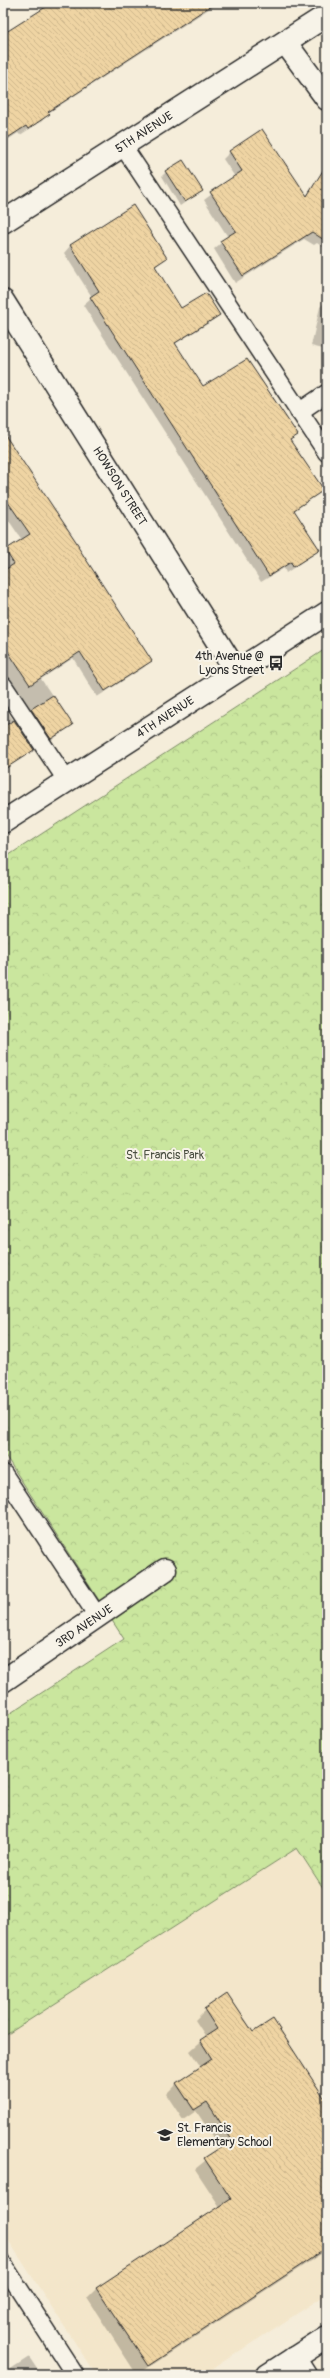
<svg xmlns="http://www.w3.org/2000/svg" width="330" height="2378" font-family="Pangolin,sans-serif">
	<defs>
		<pattern id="park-crowns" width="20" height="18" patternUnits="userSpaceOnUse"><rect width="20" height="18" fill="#cae69e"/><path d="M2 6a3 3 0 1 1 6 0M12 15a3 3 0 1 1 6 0" fill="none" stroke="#aec588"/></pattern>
		<pattern id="building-back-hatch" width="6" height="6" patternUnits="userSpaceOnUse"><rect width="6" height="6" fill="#efd4a3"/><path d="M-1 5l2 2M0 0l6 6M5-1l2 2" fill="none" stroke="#cdb68c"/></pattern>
	</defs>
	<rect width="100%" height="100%" fill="#f5edda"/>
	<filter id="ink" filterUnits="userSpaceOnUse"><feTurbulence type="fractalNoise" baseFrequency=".025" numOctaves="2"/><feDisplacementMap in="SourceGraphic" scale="8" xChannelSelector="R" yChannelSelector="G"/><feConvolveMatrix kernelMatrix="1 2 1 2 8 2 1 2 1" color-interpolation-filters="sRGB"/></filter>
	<g filter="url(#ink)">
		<polygon fill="#f3e6ca" points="297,1848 327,1894 327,2294 203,2375 96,2375 3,2232 3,2037"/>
		<polygon fill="url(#park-crowns)" stroke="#7a8864" points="327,648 327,1894 297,1848 3,2037 3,1718 124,1639 3,1452 3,859"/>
		<g fill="#0003">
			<polygon points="46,3 218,3 48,113 42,121 20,135 18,133 3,143 3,36 48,6"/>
			<polygon points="230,152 306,196 315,184 327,192 327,250 317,243 314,245 304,239 235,283 214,249 228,237 204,200 235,177 223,159"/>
			<polygon points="166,172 202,190 180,206 162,176"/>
			<polygon points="132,207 165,258 154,268 181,309 219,315 212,321 175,344 203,388 288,439 322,490 294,511 319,550 286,573 284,568 261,582 83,305 92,297 64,253 70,246"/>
			<polygon points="324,303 327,303 327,350 311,346 320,307"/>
			<polygon points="3,431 150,661 143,668 97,697 73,658 41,679 72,725 45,745 3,685 3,553 22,540 3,512"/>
			<polygon points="3,705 33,749 3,771"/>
			<polygon points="205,2010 252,2034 327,2104 327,2250 137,2375 87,2298 97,2288 220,2207 195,2169 221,2148 196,2111 183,2120 166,2094 176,2084 201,2067 190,2051 206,2037 195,2020"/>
			<polygon points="29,2357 41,2375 3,2375 3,2374"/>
		</g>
		<g fill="url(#building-back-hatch)" stroke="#2b2b2b">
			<polygon points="52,3 215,3 48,112 50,114 28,129 26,126 3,141 3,34"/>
			<polygon points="262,129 307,196 327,164 327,242 312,232 243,276 220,241 236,231 210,192 242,171 229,151"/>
			<polygon points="183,160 203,191 185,202 165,171"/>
			<polygon points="133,205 167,258 155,266 181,308 206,293 220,315 175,343 203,386 247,359 298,435 290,440 324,490 294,510 320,550 293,567 291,562 269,576 90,297 99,291 70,245"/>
			<polygon points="3,432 79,546 78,547 152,661 105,691 80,652 30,685 3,644 3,571 14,564 5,550 30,534 3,495"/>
			<polygon points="53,695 73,725 51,739 31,709"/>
			<polygon points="14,720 34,750 3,770 3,727"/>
			<polygon points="227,1993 253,2032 273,2019 327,2102 327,2248 148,2366 96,2288 231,2199 204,2158 232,2140 207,2102 194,2110 176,2083 212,2059 200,2040 217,2029 204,2009"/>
		</g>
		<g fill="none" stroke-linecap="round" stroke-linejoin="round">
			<g stroke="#2b2b2b" stroke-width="20">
				<g id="service">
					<polyline points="123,146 327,453"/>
					<polyline points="299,412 327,393"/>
					<polyline points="3,685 67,781"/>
					<polyline points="3,1473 98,1617"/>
					<polyline points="3,2264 75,2375"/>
				</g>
			</g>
			<g stroke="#2b2b2b" stroke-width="25">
				<g id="minor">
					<polyline points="285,42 327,99"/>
					<polyline points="3,222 327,15"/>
					<polyline points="3,301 236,671"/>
					<polyline points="3,1681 165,1570"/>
					<polyline points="294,2358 305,2375"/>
				</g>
			</g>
			<g stroke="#2b2b2b" stroke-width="25">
				<g id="tertiary">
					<polyline points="3,822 327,613"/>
					<polyline points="268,2375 327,2337"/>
				</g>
			</g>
			<use href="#service" stroke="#f7f3e8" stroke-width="17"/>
			<use href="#minor" stroke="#f7f3e8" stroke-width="22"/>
			<use href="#tertiary" stroke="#f7f3e8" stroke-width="22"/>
		</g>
	</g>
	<defs>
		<g id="bus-bare" transform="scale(1.2)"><path d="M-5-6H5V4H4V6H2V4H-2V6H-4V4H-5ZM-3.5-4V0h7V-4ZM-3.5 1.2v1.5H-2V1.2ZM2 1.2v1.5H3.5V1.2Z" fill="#2b2b2b" stroke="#f7f3e8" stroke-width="2.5" paint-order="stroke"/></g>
		<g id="school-bare" transform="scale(1.2)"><path d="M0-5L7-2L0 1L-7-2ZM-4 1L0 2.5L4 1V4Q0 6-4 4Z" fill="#2b2b2b" stroke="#f7f3e8" stroke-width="2.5" paint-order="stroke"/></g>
	</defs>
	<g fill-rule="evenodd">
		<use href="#bus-bare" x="276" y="663"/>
		<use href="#school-bare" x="165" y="2135"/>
	</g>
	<g text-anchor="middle" stroke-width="4" stroke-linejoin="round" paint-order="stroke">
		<g font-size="12" fill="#2b2b2b" stroke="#f7f3e8">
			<text transform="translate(144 132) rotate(-33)" y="4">5TH AVENUE</text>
			<text transform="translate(120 486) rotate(58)" y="4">HOWSON STREET</text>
			<text transform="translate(165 717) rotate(-33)" y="4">4TH AVENUE</text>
			<text transform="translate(84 1626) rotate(-34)" y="4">3RD AVENUE</text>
		</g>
		<g font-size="12" fill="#2b2b2b" stroke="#f7f3e8" text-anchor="end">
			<text x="264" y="660">4th Avenue @<tspan x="264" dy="14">Lyons Street</tspan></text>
			<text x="177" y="2132" text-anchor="start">St. Francis<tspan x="177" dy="14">Elementary School</tspan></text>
		</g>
		<g font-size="12" fill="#4b5042" stroke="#f7f3e8">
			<text x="165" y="1159">St. Francis Park</text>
		</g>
	</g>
	<rect width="330" height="2378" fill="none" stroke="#f7f3e8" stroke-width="16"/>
	<rect x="8" y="8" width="314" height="2362" fill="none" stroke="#2b2b2b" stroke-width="1.5" filter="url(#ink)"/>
</svg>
